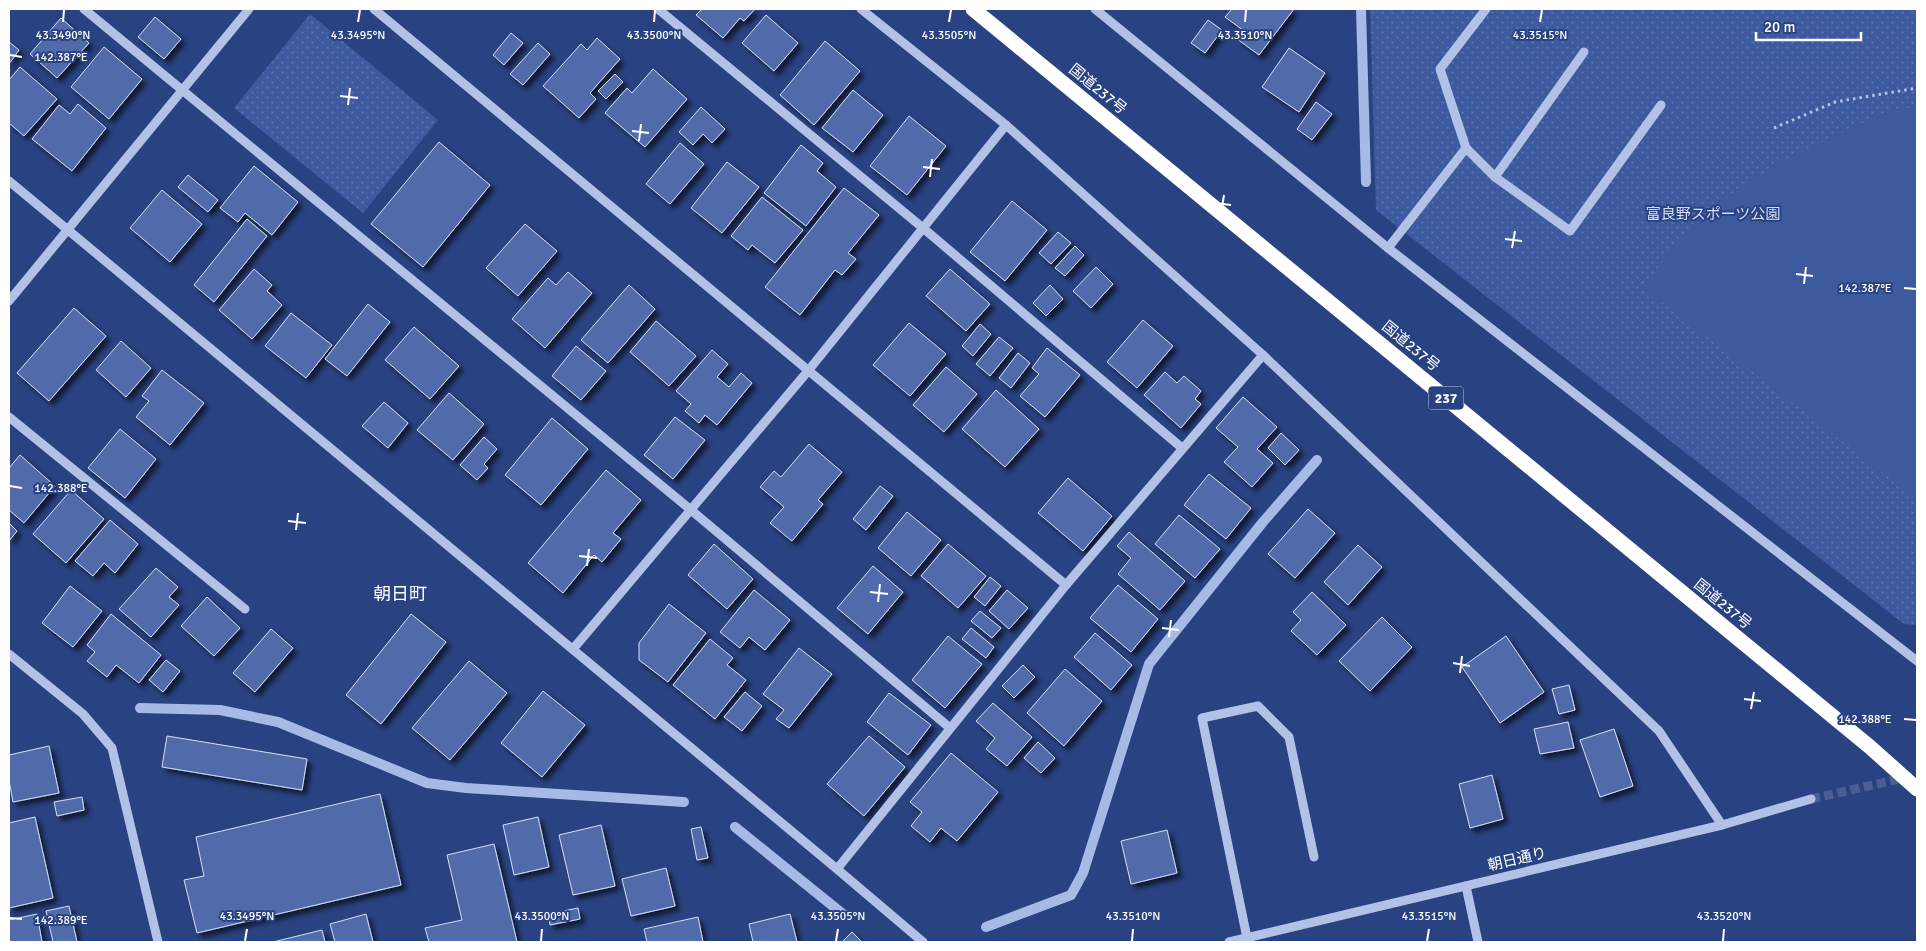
<svg xmlns="http://www.w3.org/2000/svg" width="1926" height="951" font-family="Signika,'Noto Sans JP',sans-serif">
	<defs>
		<pattern id="green-dots" width="8" height="8" patternUnits="userSpaceOnUse" patternTransform="scale(1.25)"><rect width="8" height="8" fill="#3e5a9f"/><path d="M2 2h.1M6 6h.1" fill="none" stroke="#5b73ad" stroke-width="1.8" stroke-linecap="round"/></pattern>
		<filter id="shadow"><feDropShadow dx="4.5" dy="4.5" stdDeviation="2.5" flood-color="#0009"/></filter>
	</defs>
	<rect width="100%" height="100%" fill="#294282"/>
	<g fill="url(#green-dots)">
		<polygon points="1370,9 1917,9 1917,625 1904,624 1376,210"/>
		<polygon points="310,14 438,120 363,213 234,108"/>
	</g>
	<polygon fill="#3e5a9f" points="1917,106 1917,499 1644,288 1671,250 1722,201 1778,163 1883,113"/>
	<g fill="none" stroke-linecap="round" stroke-linejoin="round">
		<g stroke="#a6bae6" stroke-width="10">
			<polyline points="1361,9 1366,182"/>
			<polyline points="140,708 220,710 278,722 427,783 466,788 684,802"/>
			<polyline points="735,827 844,915"/>
			<polyline points="986,927 1071,895 1083,873 1149,664 1263,522 1317,460"/>
		</g>
	</g>
	<g fill="#516baa" stroke="#d5def5" filter="url(#shadow)">
		<polygon points="702,9 755,9 744,21 740,18 723,38 696,15"/>
		<polygon points="1232,9 1294,9 1259,55 1237,39 1244,31 1225,17"/>
		<polygon points="766,15 798,43 774,71 742,43"/>
		<polygon points="155,17 181,39 164,59 138,37"/>
		<polygon points="61,18 89,43 57,78 30,54"/>
		<polygon points="1208,20 1222,30 1205,53 1191,43"/>
		<polygon points="511,33 523,43 504,65 493,55"/>
		<polygon points="597,38 620,59 590,93 596,99 579,118 543,86 581,44 587,50"/>
		<polygon points="825,41 860,71 814,125 780,95"/>
		<polygon points="9,42 19,50 9,64"/>
		<polygon points="538,43 550,54 523,85 510,74"/>
		<polygon points="104,47 142,79 109,119 71,87"/>
		<polygon points="1289,48 1325,73 1299,112 1262,87"/>
		<polygon points="20,67 57,99 24,136 9,123 9,80"/>
		<polygon points="653,69 687,99 645,147 605,113 627,88 632,93"/>
		<polygon points="615,74 623,82 606,99 598,91"/>
		<polygon points="853,90 883,115 853,152 822,128"/>
		<polygon points="1316,102 1332,114 1312,140 1297,129"/>
		<polygon points="78,104 106,128 72,171 32,139 59,105 70,114"/>
		<polygon points="701,107 725,129 712,143 703,134 693,145 679,132"/>
		<polygon points="909,116 946,146 907,195 870,166"/>
		<polygon points="439,142 490,185 423,267 371,224"/>
		<polygon points="680,143 704,164 670,204 646,184"/>
		<polygon points="801,145 823,163 817,171 836,187 806,226 764,193"/>
		<polygon points="727,162 759,187 722,233 691,208"/>
		<polygon points="254,166 298,202 272,235 245,213 238,222 220,208"/>
		<polygon points="188,175 218,200 208,212 178,187"/>
		<polygon points="844,188 879,215 848,253 856,259 842,275 835,270 800,315 765,287"/>
		<polygon points="162,190 202,224 170,262 130,228"/>
		<polygon points="762,197 803,230 775,263 752,245 748,250 731,236"/>
		<polygon points="1012,201 1047,230 1005,281 970,252"/>
		<polygon points="247,219 267,236 214,302 194,285"/>
		<polygon points="525,224 557,251 518,296 486,268"/>
		<polygon points="1058,232 1071,243 1051,264 1039,253"/>
		<polygon points="1075,246 1084,255 1065,276 1055,268"/>
		<polygon points="1096,267 1113,284 1091,308 1073,291"/>
		<polygon points="254,269 272,285 267,291 282,305 252,339 219,310"/>
		<polygon points="950,269 990,304 966,331 926,296"/>
		<polygon points="568,272 592,293 545,348 512,319 548,278 556,285"/>
		<polygon points="629,285 655,309 608,363 581,340"/>
		<polygon points="1050,285 1063,299 1046,316 1033,303"/>
		<polygon points="368,304 390,322 347,376 325,359"/>
		<polygon points="74,308 106,336 49,401 17,373"/>
		<polygon points="291,313 332,345 306,378 265,346"/>
		<polygon points="1143,320 1173,346 1137,388 1107,362"/>
		<polygon points="656,321 696,356 669,386 630,352"/>
		<polygon points="909,323 946,354 910,396 873,365"/>
		<polygon points="980,324 991,334 973,356 962,346"/>
		<polygon points="414,327 459,366 430,399 385,360"/>
		<polygon points="999,337 1013,348 990,376 976,364"/>
		<polygon points="121,341 151,368 126,397 96,370"/>
		<polygon points="576,346 606,371 581,400 552,376"/>
		<polygon points="1047,348 1080,375 1045,417 1020,396 1039,374 1032,368"/>
		<polygon points="712,350 728,364 717,377 729,387 741,373 752,383 717,425 705,415 699,423 685,411 691,404 676,391"/>
		<polygon points="1018,353 1030,363 1011,388 999,378"/>
		<polygon points="946,367 977,394 944,432 913,405"/>
		<polygon points="162,370 204,403 170,445 136,417 149,401 142,396"/>
		<polygon points="1165,372 1177,383 1184,376 1201,391 1195,399 1201,404 1181,428 1144,395"/>
		<polygon points="996,390 1039,429 1005,467 962,429"/>
		<polygon points="449,393 484,424 453,460 417,430"/>
		<polygon points="1243,397 1277,427 1257,449 1273,463 1252,487 1224,462 1238,447 1216,428"/>
		<polygon points="384,402 408,423 388,448 362,426"/>
		<polygon points="675,417 705,440 673,479 644,455"/>
		<polygon points="552,418 588,449 541,505 505,475"/>
		<polygon points="120,429 156,459 125,498 88,468"/>
		<polygon points="1281,433 1299,450 1285,465 1268,448"/>
		<polygon points="484,437 497,449 484,464 488,468 477,480 460,465"/>
		<polygon points="809,444 842,472 818,500 823,504 792,541 770,523 784,507 760,487 774,471 781,477"/>
		<polygon points="20,455 55,486 24,523 9,510 9,468"/>
		<polygon points="606,470 641,500 613,533 621,539 602,562 594,555 563,593 528,563"/>
		<polygon points="1209,474 1251,508 1226,539 1184,505"/>
		<polygon points="1068,478 1112,516 1083,551 1038,513"/>
		<polygon points="880,486 893,496 866,530 853,519"/>
		<polygon points="71,490 104,519 66,563 33,534"/>
		<polygon points="1308,509 1335,533 1295,578 1268,554"/>
		<polygon points="907,512 941,540 911,576 878,548"/>
		<polygon points="1179,515 1220,549 1195,578 1155,544"/>
		<polygon points="110,520 138,544 115,573 104,563 93,576 75,561"/>
		<polygon points="9,523 17,531 9,541"/>
		<polygon points="1129,532 1185,581 1160,610 1118,574 1131,558 1117,546"/>
		<polygon points="714,544 753,579 727,609 688,575"/>
		<polygon points="948,544 986,576 958,608 921,576"/>
		<polygon points="1358,545 1382,567 1348,605 1324,582"/>
		<polygon points="873,566 903,592 868,634 837,608"/>
		<polygon points="156,568 178,587 169,597 179,605 151,637 119,609"/>
		<polygon points="990,577 1001,586 985,606 974,597"/>
		<polygon points="1118,585 1158,619 1131,652 1090,618"/>
		<polygon points="70,586 102,611 73,647 42,623"/>
		<polygon points="754,590 790,620 765,650 749,637 740,648 720,632"/>
		<polygon points="1007,590 1028,608 1009,629 989,611"/>
		<polygon points="1312,592 1346,625 1317,655 1291,631 1301,620 1293,612"/>
		<polygon points="207,597 240,628 214,656 181,626"/>
		<polygon points="669,604 706,633 668,682 639,660 639,643"/>
		<polygon points="980,611 1001,628 992,638 971,621"/>
		<polygon points="111,614 161,655 139,683 116,665 107,677 87,661 95,652 87,645"/>
		<polygon points="411,614 446,642 381,724 346,695"/>
		<polygon points="1382,617 1412,647 1370,691 1339,661"/>
		<polygon points="971,628 994,647 986,658 962,639"/>
		<polygon points="271,629 293,648 255,692 233,673"/>
		<polygon points="1095,633 1132,665 1111,690 1074,657"/>
		<polygon points="948,636 982,664 945,708 912,680"/>
		<polygon points="1506,636 1544,692 1500,723 1462,667"/>
		<polygon points="710,639 733,658 727,665 746,680 715,719 673,685"/>
		<polygon points="799,648 832,674 789,728 776,719 784,710 763,694"/>
		<polygon points="166,660 180,671 163,692 149,680"/>
		<polygon points="469,661 507,693 450,760 412,728"/>
		<polygon points="1023,665 1035,677 1014,698 1002,686"/>
		<polygon points="1065,669 1102,701 1064,746 1027,713"/>
		<polygon points="1569,685 1575,710 1559,714 1552,689"/>
		<polygon points="543,691 585,725 542,777 501,743"/>
		<polygon points="745,692 762,706 742,731 724,717"/>
		<polygon points="889,693 931,725 908,755 867,722"/>
		<polygon points="993,703 1032,737 1007,766 986,749 995,738 976,721"/>
		<polygon points="1568,722 1574,748 1540,754 1534,729"/>
		<polygon points="1614,729 1633,786 1600,797 1580,740"/>
		<polygon points="167,736 307,759 302,790 162,767"/>
		<polygon points="869,736 905,767 864,816 827,784"/>
		<polygon points="1038,742 1055,758 1041,773 1024,758"/>
		<polygon points="49,746 59,793 13,802 9,780 9,755"/>
		<polygon points="951,753 998,792 957,841 941,828 930,842 911,826 922,812 910,802"/>
		<polygon points="1492,775 1503,819 1470,828 1459,784"/>
		<polygon points="380,794 401,885 197,933 184,880 204,876 196,837"/>
		<polygon points="82,797 84,810 57,816 54,802"/>
		<polygon points="35,817 53,898 9,908 9,823"/>
		<polygon points="538,817 549,867 514,875 503,825"/>
		<polygon points="601,825 615,886 573,895 559,835"/>
		<polygon points="701,827 708,858 697,860 691,829"/>
		<polygon points="1167,830 1177,873 1131,884 1121,841"/>
		<polygon points="494,844 517,942 429,942 425,928 462,920 447,855"/>
		<polygon points="666,868 675,906 631,916 622,879"/>
		<polygon points="69,906 77,942 53,942 46,911"/>
		<polygon points="578,908 580,919 550,925 548,914"/>
		<polygon points="37,914 42,942 9,942 9,920"/>
		<polygon points="366,914 373,942 335,942 330,924"/>
		<polygon points="790,914 797,942 753,942 749,924"/>
		<polygon points="698,917 703,942 647,942 644,929"/>
		<polygon points="322,930 325,942 273,942"/>
		<polygon points="852,932 862,942 842,942"/>
	</g>
	<g fill="none" stroke-linecap="round" stroke-linejoin="round">
		<polyline stroke="#495e95" stroke-width="9" stroke-dasharray="9 4.5" stroke-linecap="butt" points="1811,799 1917,775"/>
		<polyline stroke="#b2c1e6" stroke-width="3" stroke-dasharray="2.5 4" stroke-linecap="butt" points="1774,128 1835,102 1917,88"/>
		<g stroke="#b2c1e6" stroke-width="9">
			<polyline points="84,9 691,510 950,728"/>
			<polyline points="374,9 1066,585"/>
			<polyline points="658,9 923,228 1182,448"/>
			<polyline points="861,9 1006,125 1263,355 1659,731 1722,825"/>
			<polyline points="1095,9 1388,248 1917,661"/>
			<polyline points="1466,148 1440,69 1486,9"/>
			<polyline points="1495,177 1570,231 1661,105"/>
			<polyline points="9,181 837,869 923,942"/>
			<polyline points="1388,248 1466,148 1495,177 1584,52"/>
			<polyline points="9,301 249,9"/>
			<polyline points="9,417 245,609"/>
			<polyline points="573,649 808,371 1006,125"/>
			<polyline points="9,654 83,714 112,748 158,942"/>
			<polyline points="837,869 1066,585 1263,355"/>
			<polyline points="1466,886 1478,942"/>
			<polyline points="1247,938 1202,718 1258,706 1289,737 1314,857"/>
			<polyline points="1229,942 1722,825 1811,799"/>
		</g>
		<polyline stroke="#fff" stroke-width="15" points="973,9 1870,747 1917,789"/>
	</g>
	<path fill="none" stroke="#fff" stroke-width="2" d="M63,22L64,10M358,22L360,10M654,22L655,10M949,22L951,10M1245,22L1246,10M1540,22L1542,10M10,55L22,57M340,96L358,98M348,105L350,88M632,131L649,133M639,141L641,124M923,167L940,169M930,177L932,159M1214,203L1231,205M1221,213L1224,195M1505,239L1522,241M1512,248L1515,231M1796,274L1813,276M1804,284L1806,267M1904,288L1916,289M10,486L22,488M288,521L306,523M296,530L298,513M579,556L597,558M587,566L589,549M870,592L888,594M878,602L880,584M1162,628L1179,630M1169,637L1171,620M1453,663L1470,666M1460,673L1462,656M1744,699L1761,701M1751,709L1754,692M1904,719L1916,720M10,918L22,919M245,941L247,929M541,941L542,929M836,941L838,929M1132,941L1133,929M1427,941L1429,929M1723,941L1724,929"/>
	<g text-anchor="middle" stroke-width="4" stroke-linejoin="round" paint-order="stroke">
		<rect fill="#294282" stroke="#bfc6da" stroke-width="1" x="1428.5" y="386.5" width="35" height="23" rx="4"/>
		<g font-size="14" font-weight="bold" fill="#fff">
			<text x="1446" y="403">237</text>
		</g>
		<g font-size="15" fill="#fff" stroke="#294282">
			<text transform="translate(1098 89) rotate(39)" y="5">国道237号</text>
			<text transform="translate(1411 346) rotate(39)" y="5">国道237号</text>
			<text transform="translate(1723 604) rotate(39)" y="5">国道237号</text>
			<text transform="translate(1517 859) rotate(-13)" y="5">朝日通り</text>
		</g>
		<g font-size="15" fill="#d5def5" stroke="#294282">
			<text x="1713" y="219">富良野スポーツ公園</text>
		</g>
		<g font-size="18" fill="#fff" stroke="#294282">
			<text x="400" y="600">朝日町</text>
		</g>
	</g>
	<g font-size="12" text-anchor="middle" fill="#fff" stroke="#294282" stroke-width="4" stroke-linejoin="round" paint-order="stroke">
		<text x="63" y="39">43.3490°N</text>
		<text x="358" y="39">43.3495°N</text>
		<text x="654" y="39">43.3500°N</text>
		<text x="949" y="39">43.3505°N</text>
		<text x="1245" y="39">43.3510°N</text>
		<text x="1540" y="39">43.3515°N</text>
		<text x="61" y="61">142.387°E</text>
		<text x="1865" y="292">142.387°E</text>
		<text x="61" y="492">142.388°E</text>
		<text x="1865" y="723">142.388°E</text>
		<text x="247" y="920">43.3495°N</text>
		<text x="542" y="920">43.3500°N</text>
		<text x="838" y="920">43.3505°N</text>
		<text x="1133" y="920">43.3510°N</text>
		<text x="1429" y="920">43.3515°N</text>
		<text x="1724" y="920">43.3520°N</text>
		<text x="61" y="924">142.389°E</text>
	</g>
	<rect width="1926" height="951" fill="none" stroke="#ffffff" stroke-width="20"/>
	<path d="M1756 32v8h105v-8" fill="none" stroke="#ffffff" stroke-width="2.5"/>
	<text x="1764" y="32" font-size="15" fill="#ffffff" stroke="#294282" stroke-width="4" paint-order="stroke">20 m</text>
</svg>
